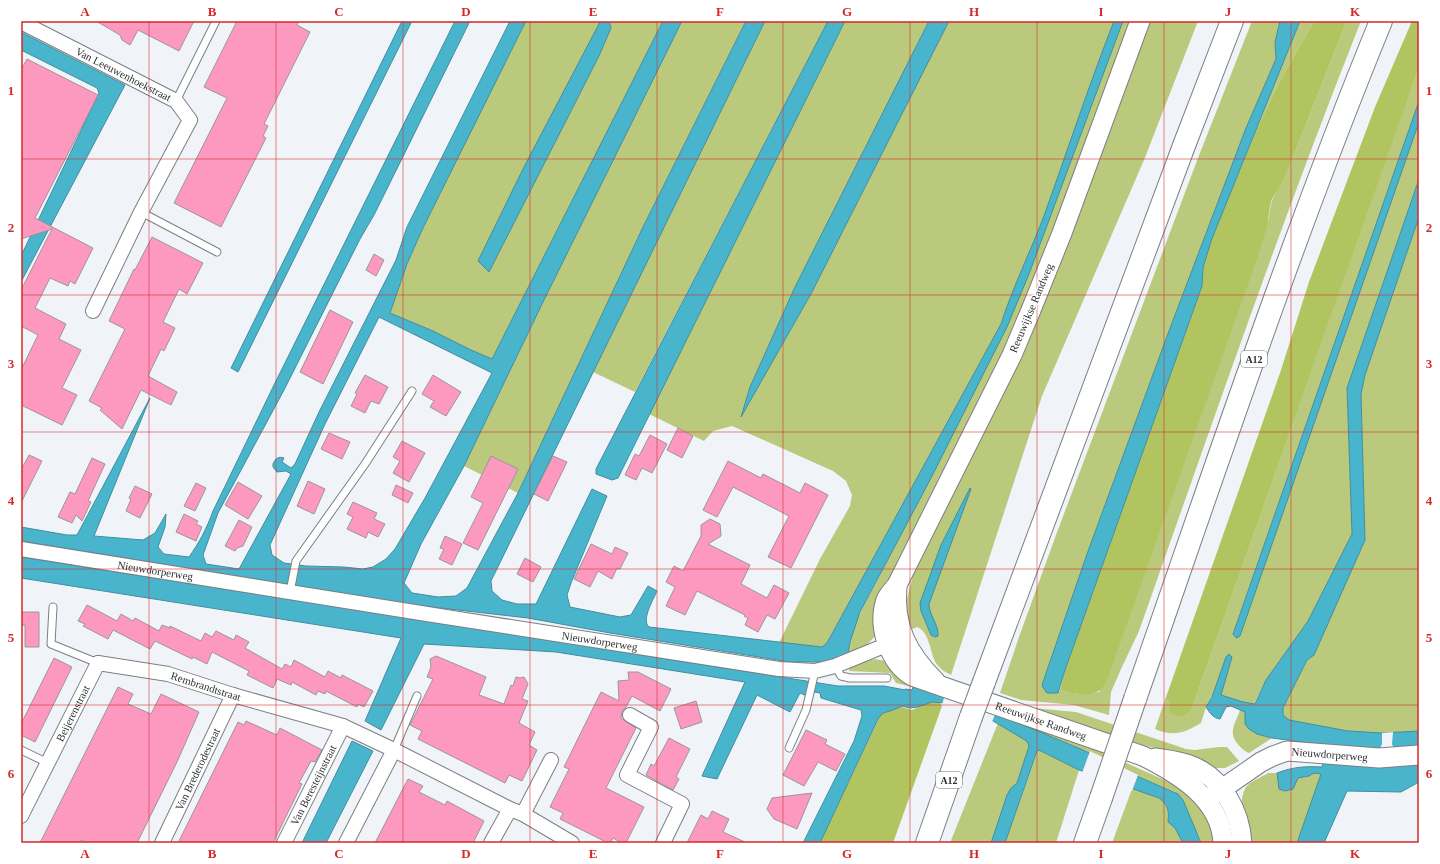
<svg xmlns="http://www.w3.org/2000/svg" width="1440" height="864" font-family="'Times New Roman',serif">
	<rect width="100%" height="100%" fill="#f0f3f8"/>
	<g fill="#bac97b">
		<polygon points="526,21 603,21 600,22 489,272 599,56 611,28 609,21 663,21 492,359 471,350 433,331 390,313 407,264 422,230"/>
		<polygon points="682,21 746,21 643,227 518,493 464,466 543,302"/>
		<polygon points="765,21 828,21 635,392 593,372"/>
		<path d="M845,21H929L795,287L750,387L742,414L812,292L949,21H1114C1089,85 1068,149 1045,213C1031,251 1013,286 1001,324L827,643L822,647L779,643L820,559L850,506L852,495L846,481L833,471L732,426L713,431L704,441L649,414Z"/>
		<path d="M1123,21H1132L1070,190L1017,322L955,451L877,634L864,648L848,654C852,628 862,608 875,585L1029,274Z"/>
		<path d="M1148,21H1198L1144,160L1042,396L951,675C945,672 940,669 936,663C930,653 930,632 917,627L908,631L905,607L914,571Z"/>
		<path d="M1252,21H1280L1275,42L1276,59L1246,128L1169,331L1087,554L1043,682L1058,693L1060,690L1078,694L1099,692L1269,217C1270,200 1277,189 1286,175L1347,21H1361C1281,222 1211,427 1139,631L1121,669L1111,692L1109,715L1074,705L1021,700L1000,693L1019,637L1056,535L1198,158Z"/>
		<polygon points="1300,21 1314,21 1281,79 1257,128"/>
		<path d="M1419,66V101L1233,633L1235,638L1240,636L1419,122V179L1347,388L1352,534L1308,621L1266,680L1254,704L1243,702L1221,695L1232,657L1206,707L1201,723C1184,733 1174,737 1155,729L1165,700L1170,701L1183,717L1191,711Z"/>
		<polygon points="1419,217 1419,731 1382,733 1348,731 1289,720 1283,715 1283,708 1307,660 1314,654 1365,540 1361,394 1365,375"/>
		<polygon points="875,659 885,661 929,691 896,683 890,673 849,671 850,666"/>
		<polygon points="1023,707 1076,712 1186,749 1195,750 1219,747 1227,747 1239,761 1225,768 1214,768 1168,752 1093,731"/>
		<path d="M1240,710L1245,712V724L1257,734L1272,738L1249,753C1243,750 1241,748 1237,743C1228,732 1236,722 1240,710Z"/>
		<polygon points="999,715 1084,744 1180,787 1200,802 1217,843 1201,843 1199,837 1175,792 1139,777 1083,750"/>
		<polygon points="998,723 1025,740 1028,743 1029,746 1017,783 1011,788 1007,795 991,843 950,843"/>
		<polygon points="1038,750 1041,750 1079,770 1056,843 1005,843"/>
		<path d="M1268,773H1277L1279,789H1293L1298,778L1309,776L1314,773L1322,774L1297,843H1247C1245,828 1235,796 1249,784C1254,780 1262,777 1268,773Z"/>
		<path d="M1132,789C1154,796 1169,795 1168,822L1175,828L1183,843H1112Z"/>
	</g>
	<g fill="#b2c460">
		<path d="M1314,21H1347L1286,175L1272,199L1270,206L1267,227L1257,259L1107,680C1098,701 1077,694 1060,690L1065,670L1202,286L1203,268L1211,241L1257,128L1281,79Z"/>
		<polygon points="1412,21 1419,21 1419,66 1406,104 1191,711 1183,717 1170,713 1170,701 1165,700 1280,373 1309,282 1375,107"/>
		<polygon points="932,702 940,703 942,706 893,843 820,843 880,716 883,713 902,706 902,707 912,710"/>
	</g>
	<g fill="#49b5cc" stroke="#418d9e" fill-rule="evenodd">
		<polygon points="402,21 412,21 238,372 231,368"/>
		<path d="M455,21H470L374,215L360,239L284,390L218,513L203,555L206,564L239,569L291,474L286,471L277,472L273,467V464C275,459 278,456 284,458L282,462L291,468L295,464L319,412L396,260L407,227L510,21H526L422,230L407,264L390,313L433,331L471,350L492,359L663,21H682L543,302L464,466L421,544L404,583L412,593L438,597L456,596L467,588L518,493L643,227L746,21H765L491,581L492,591L502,600L517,604H536L592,489L607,496L571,583L567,595L570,607L620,617L631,615L648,586L657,591C653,600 641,620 649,627L822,647L827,643L1001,324C1013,286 1031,251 1045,213C1068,149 1089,85 1114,21H1123L1029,274L1007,327L930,480L860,612L850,642L848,654L825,662H790L610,633L528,618L414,605L21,541V527L67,535H77L150,398L94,536L143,540L155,533L166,514L165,527L158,547L164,554L189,557C199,543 207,528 213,511L274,385ZM379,317L492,373L425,498L395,549L386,559L373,567L363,569L344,567L306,566L284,563L272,555L270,545L325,424Z"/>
		<polygon points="603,21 609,21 611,28 599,56 489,272 478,261 523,169 600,22"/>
		<polygon points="828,21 845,21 618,478 612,480 596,474 596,469"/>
		<polygon points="929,21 949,21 812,292 741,417 750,387 795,287"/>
		<polygon points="1280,21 1300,21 1211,241 1203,268 1202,286 1065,670 1058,693 1047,693 1042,686 1043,682 1087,554 1169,331 1246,128 1276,59 1275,42"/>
		<polygon points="21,32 125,85 21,282 21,256 99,93 97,88 21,50"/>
		<polygon points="1419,101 1419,122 1240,636 1236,638 1233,634"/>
		<path d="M1419,179V217L1365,375L1361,394L1365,540L1314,655L1307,660L1283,708V715L1289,720L1348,731L1382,733L1419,731V747L1394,749L1348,748L1272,738L1257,734L1249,729L1245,724V712L1231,706L1226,707L1220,719C1213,718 1210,713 1206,707L1212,697L1226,657L1229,654L1232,657L1221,695L1243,702L1255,704L1266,680L1308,621L1352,534L1347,388Z"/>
		<path d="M970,488L971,489L929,604C929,615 939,625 938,636L935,637L931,635L921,611L920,603L941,545Z"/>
		<path d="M21,557L838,686H884L905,690V689L912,690L913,687L925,689L999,715L1083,750L1139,777L1178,794L1183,800L1201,843H1183L1175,828L1168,822C1169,811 1168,805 1159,798L1079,770L1039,750L1037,751L1005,843H991L1007,795L1011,788L1017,783L1029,746L1028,743L1025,740L988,718L945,703L932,702L918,707L910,708L902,706L893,710L883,713L878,719L820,843H803L854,741L862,716L861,710L821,698L820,693L809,691L807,696L800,693L790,712L757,695L717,779L702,776L745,682L556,652L424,644L381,730L365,721L401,638L21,578Z"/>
		<polygon points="352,741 373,751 326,843 302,843"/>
		<path d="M1419,762V782L1401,792L1347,791L1324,843H1297L1321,774L1314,773L1309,776L1298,778L1293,789L1285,791L1279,789L1277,773C1293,767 1305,766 1322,767L1323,763Z"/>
	</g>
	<g fill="#f0f3f8">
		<polygon points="945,694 996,712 992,722 942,705"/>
		<polygon points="1393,732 1392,744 1394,749 1380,749 1382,744 1382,733"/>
		<polygon points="1090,751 1138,775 1132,791 1082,773"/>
	</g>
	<g fill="#fd98bf" stroke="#9c9698">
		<polygon points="96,21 194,21 179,51 138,30 130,45 122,40 120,35"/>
		<polygon points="237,21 299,21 297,25 310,32 264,124 268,126 263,136 266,138 221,227 174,203 227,98 204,87"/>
		<polygon points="27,59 98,95 35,218 93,248 75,284 70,281 68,286 50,278 35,308 66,324 59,339 81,350 62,388 77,395 62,425 21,405 21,370 38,335 21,326 21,290 52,229 21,239 21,70"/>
		<polygon points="152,237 203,263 187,294 179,289 163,322 175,328 164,351 161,349 148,376 177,392 171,405 141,390 122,429 100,410 102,408 89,401 125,329 109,321 134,269 135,270"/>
		<polygon points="374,254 384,260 376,276 366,270"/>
		<polygon points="330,310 353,322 323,384 300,372"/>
		<polygon points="365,375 388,387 379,404 371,401 365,413 351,406 357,394 355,393"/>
		<polygon points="433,375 461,392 446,416 430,407 434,401 422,394"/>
		<polygon points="678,428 693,436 682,458 667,450"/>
		<polygon points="329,433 350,442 342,459 321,449"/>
		<polygon points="650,435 667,444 652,473 642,468 636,480 625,475 635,454 639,456"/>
		<polygon points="402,441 425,453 409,482 393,473 400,461 393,457"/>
		<polygon points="29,455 42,461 21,503 21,470"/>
		<polygon points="491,456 518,469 478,550 463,543 483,503 471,497"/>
		<polygon points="553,456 567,462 548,501 534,494"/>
		<polygon points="92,458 105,464 88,501 91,502 82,521 76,515 72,523 58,517 70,492 75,494"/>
		<polygon points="728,461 761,478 763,474 800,493 805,483 828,495 791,568 768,557 789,516 733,487 717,517 703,510"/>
		<polygon points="308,481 325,489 314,514 297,506"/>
		<polygon points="238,482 262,496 248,519 225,505"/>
		<polygon points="196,483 206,488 195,511 184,506"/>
		<polygon points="396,485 413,493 408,503 392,495"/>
		<polygon points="135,486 152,494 140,518 126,511 131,499 129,498"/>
		<polygon points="353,502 377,513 374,519 385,524 378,537 368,532 366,538 347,529 353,517 347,514"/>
		<polygon points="184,514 198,521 196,524 202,527 196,541 176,532"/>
		<polygon points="710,519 720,524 721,536 708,544 750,565 741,584 767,598 774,585 789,593 775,619 767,615 758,632 745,625 748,618 744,616 745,615 697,591 685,615 666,606 675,587 666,582 674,566 683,571 701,536 701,525"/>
		<polygon points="239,520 252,527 243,546 237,548 235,551 225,546"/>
		<polygon points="445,536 462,544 452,565 439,559 444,549 440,548"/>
		<polygon points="591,544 612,554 615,547 628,553 620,569 617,568 612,579 598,571 590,587 574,579"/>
		<polygon points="525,558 541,567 533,582 517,574"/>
		<polygon points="87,605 117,621 121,614 133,621 135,618 159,631 162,625 170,628 170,626 201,641 205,633 212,637 216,631 234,640 236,635 249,642 245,648 282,669 285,664 291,667 294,660 325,677 328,671 341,678 342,675 373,691 364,707 358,704 357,707 326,691 325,694 318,691 316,695 292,682 291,685 277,679 273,688 247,675 249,671 212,652 207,664 193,657 192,659 155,641 150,649 113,630 108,639 83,626 85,624 78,621"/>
		<polygon points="21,612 39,612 39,647 25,647 25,625 21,625"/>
		<polygon points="436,656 486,677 479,695 504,704 511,685 513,686 516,677 520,678 524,677 528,684 522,699 528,701 519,723 535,732 529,745 537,750 522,781 509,775 505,783 418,739 422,731 410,725 433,679 427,677 431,667 430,659"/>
		<polygon points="54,658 72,667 35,742 21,735 21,724"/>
		<polygon points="628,672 638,672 671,689 660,711 632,696 626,707 622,711 621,718 636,728 606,788 644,807 626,843 622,843 613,838 610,843 608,843 560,819 563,813 550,807 569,769 564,767 601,692 619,701 618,681 629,680"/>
		<polygon points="118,687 133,694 128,704 151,714 161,694 199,712 177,762 137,843 87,843 81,840 79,843 40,843"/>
		<polygon points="696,701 702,722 681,729 674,708"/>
		<polygon points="246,721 277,735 280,728 322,750 315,762 311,761 299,783 302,784 273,843 178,843 238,722 244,725"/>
		<polygon points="806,730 827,740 825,744 845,754 836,771 818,762 804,786 783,775"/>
		<polygon points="669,738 690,749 676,777 679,779 673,790 646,775 651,764 654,766"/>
		<polygon points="408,779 423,786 419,792 445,805 447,801 484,821 473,843 375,843"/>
		<polygon points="812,793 797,829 774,819 767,809 772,798"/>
		<polygon points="712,811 729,819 723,832 747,843 687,843 701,815 708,819"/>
	</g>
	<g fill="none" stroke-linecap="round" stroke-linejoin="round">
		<g stroke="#7c7f83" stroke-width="9">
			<g id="lane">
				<polyline points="176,101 216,21"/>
				<polyline points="141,212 217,252"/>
				<polyline points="290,592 296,561 365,464 412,391"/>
				<polyline points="53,607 51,644 98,663"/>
				<polyline points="835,666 841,676 850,678 887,678"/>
				<polyline points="789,748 806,710 815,671"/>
				<polyline points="21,750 48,763"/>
				<polyline points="394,750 417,696"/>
			</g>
		</g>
		<g stroke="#7c7f83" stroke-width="16">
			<g id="street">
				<path id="s1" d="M21,22L176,101L190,120L141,212L93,311"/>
				<path id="s2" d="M21,549L427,614L779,669L815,671L835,666L896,641"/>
				<polyline points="630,715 651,727 627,775 682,804 663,843"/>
				<polyline points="523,814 551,760"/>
				<path id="s3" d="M21,816L98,663L168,674L233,695L343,726L394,750L510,809L523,814L572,843"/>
				<path id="s4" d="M162,843L233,695"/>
				<path id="s5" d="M284,843L343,726"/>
				<polyline points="346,843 394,750"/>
				<polyline points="491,843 510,809"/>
			</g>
		</g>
		<g stroke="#7c7f83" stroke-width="21">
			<g id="secondary">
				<path id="s6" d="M1140,21L1062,233L1031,310L1012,355L897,585C893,590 888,595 886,600C877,626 889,662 912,676L1143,756C1179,774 1221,799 1223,843"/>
				<path d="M897,586C893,627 908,654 936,682"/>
				<path d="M1155,758C1168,760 1180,761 1192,766C1222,778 1240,811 1242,843"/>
				<path id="s7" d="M1206,800L1261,762L1273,756L1287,751L1379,758L1419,755"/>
			</g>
		</g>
		<g stroke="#7c7f83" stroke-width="24">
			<g id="highway">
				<polyline points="984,682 1185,143 1232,21"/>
				<path d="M1135,699C1214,473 1290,243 1381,21"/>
				<polyline points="927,843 971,717"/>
				<polyline points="1085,843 1101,798"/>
			</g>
		</g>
		<use href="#lane" stroke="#fff" stroke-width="7"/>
		<use href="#street" stroke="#fff" stroke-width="14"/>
		<use href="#secondary" stroke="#fff" stroke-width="19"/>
		<use href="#highway" stroke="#fff" stroke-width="22"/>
		<g stroke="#7c7f83" stroke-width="24" stroke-linecap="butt">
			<g id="highway-bridge">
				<polyline points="971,717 984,682"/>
				<polyline points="1101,798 1135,699"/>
			</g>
		</g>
		<use href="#highway-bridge" stroke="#fff" stroke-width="22"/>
	</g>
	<path fill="none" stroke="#d62828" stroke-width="1" stroke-opacity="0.55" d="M149,21V843M276,21V843M403,21V843M530,21V843M657,21V843M783,21V843M910,21V843M1037,21V843M1164,21V843M1291,21V843M21,159H1419M21,295H1419M21,432H1419M21,569H1419M21,705H1419"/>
	<g text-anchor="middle" stroke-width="3" stroke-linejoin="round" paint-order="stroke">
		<g fill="#fff" stroke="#6d6e70" stroke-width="1">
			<rect x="1241" y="351" width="26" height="16" rx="3"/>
			<rect x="936" y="772" width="26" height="16" rx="3"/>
		</g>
		<g font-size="10" font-weight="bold" fill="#2f3032">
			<text x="1254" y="363">A12</text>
			<text x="949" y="784">A12</text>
		</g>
		<g font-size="11" fill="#2f3032" stroke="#fff">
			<text dy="4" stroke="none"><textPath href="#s1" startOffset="115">Van Leeuwenhoekstraat</textPath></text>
			<text transform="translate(1031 308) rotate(-67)" y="4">Reeuwijkse Randweg</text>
			<text dy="4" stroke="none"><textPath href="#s2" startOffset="136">Nieuwdorperweg</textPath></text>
			<text dy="4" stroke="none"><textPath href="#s2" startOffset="586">Nieuwdorperweg</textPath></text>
			<text dy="4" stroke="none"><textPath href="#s3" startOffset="282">Rembrandtstraat</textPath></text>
			<text dy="4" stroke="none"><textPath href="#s3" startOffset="115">Beijerenstraat</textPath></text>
			<text dy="4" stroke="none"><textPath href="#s6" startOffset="856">Reeuwijkse Randweg</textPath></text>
			<text dy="4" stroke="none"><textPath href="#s7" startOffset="138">Nieuwdorperweg</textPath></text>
			<text dy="4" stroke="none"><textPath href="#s4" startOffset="82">Van Brederodestraat</textPath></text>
			<text dy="4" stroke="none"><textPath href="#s5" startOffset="65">Van Beresteijnstraat</textPath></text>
		</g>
	</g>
	<rect width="1440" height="864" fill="none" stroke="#ffffff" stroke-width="44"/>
	<rect x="22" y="22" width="1396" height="820" fill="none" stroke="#d62828" stroke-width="1.5"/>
	<g font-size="13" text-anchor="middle" font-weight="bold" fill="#d62828">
		<text x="85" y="16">A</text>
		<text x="212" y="16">B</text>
		<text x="339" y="16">C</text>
		<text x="466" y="16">D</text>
		<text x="593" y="16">E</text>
		<text x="720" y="16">F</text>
		<text x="847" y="16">G</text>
		<text x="974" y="16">H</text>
		<text x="1101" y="16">I</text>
		<text x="1228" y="16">J</text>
		<text x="1355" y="16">K</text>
		<text x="11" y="95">1</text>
		<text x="1429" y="95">1</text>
		<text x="11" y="232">2</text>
		<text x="1429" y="232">2</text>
		<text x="11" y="368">3</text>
		<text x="1429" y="368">3</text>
		<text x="11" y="505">4</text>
		<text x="1429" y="505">4</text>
		<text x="11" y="642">5</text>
		<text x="1429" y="642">5</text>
		<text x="11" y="778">6</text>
		<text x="1429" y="778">6</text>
		<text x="85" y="858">A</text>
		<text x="212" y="858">B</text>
		<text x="339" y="858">C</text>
		<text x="466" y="858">D</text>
		<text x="593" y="858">E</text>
		<text x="720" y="858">F</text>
		<text x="847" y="858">G</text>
		<text x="974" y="858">H</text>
		<text x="1101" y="858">I</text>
		<text x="1228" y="858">J</text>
		<text x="1355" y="858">K</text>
	</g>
</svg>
